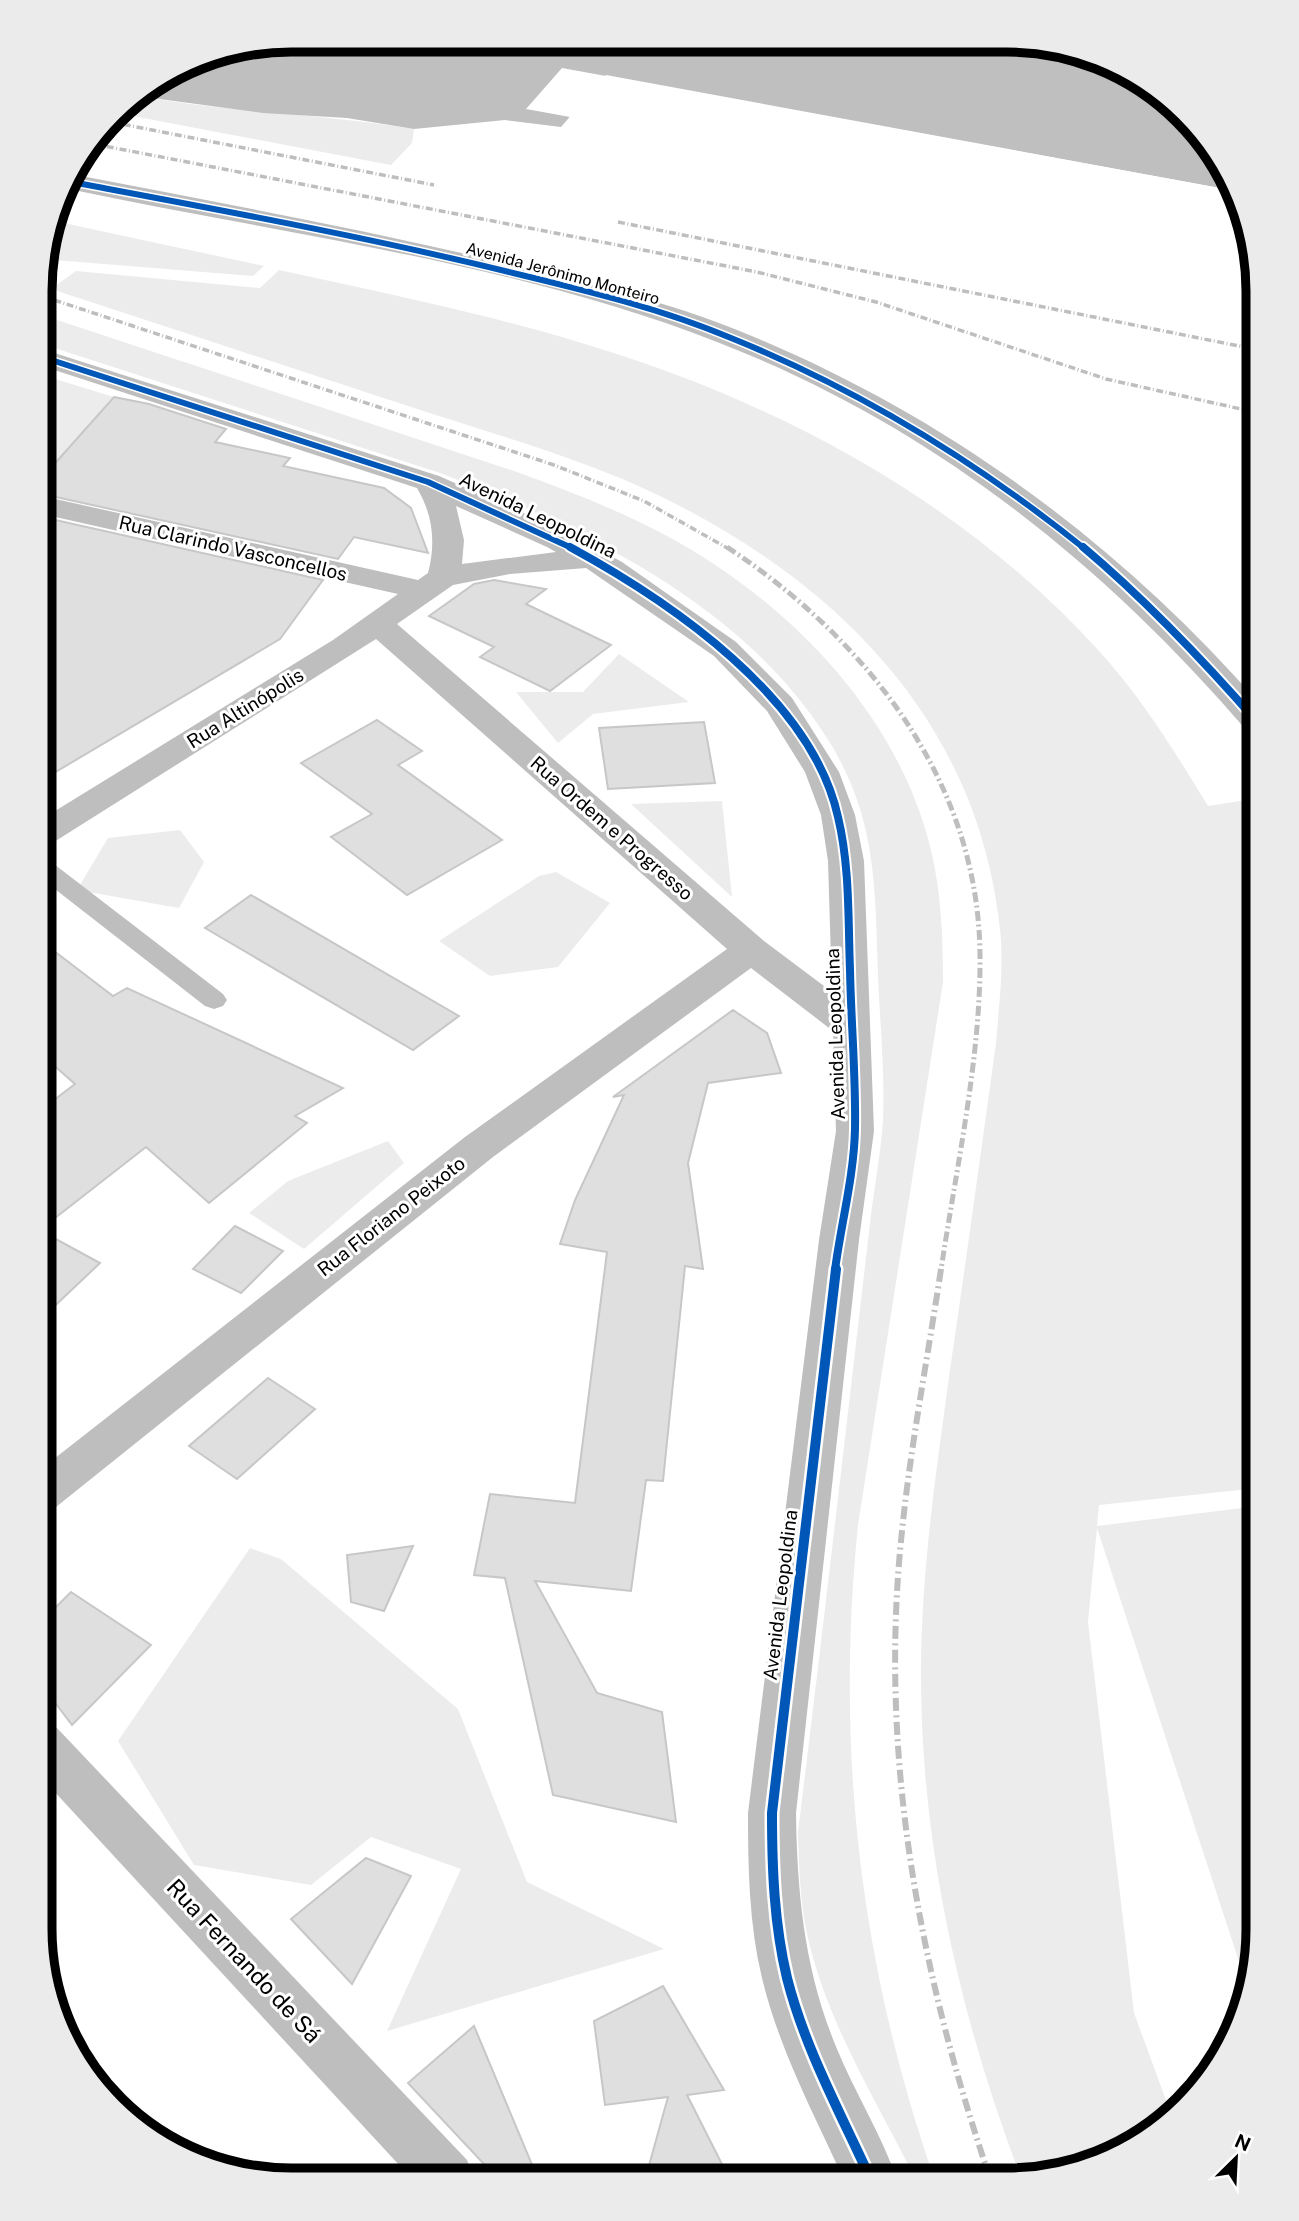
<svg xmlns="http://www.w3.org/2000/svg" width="1299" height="2221" font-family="'Public Sans',sans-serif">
	<rect width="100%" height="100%" fill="#fff"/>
	<g fill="#ececec">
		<path d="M137,96C229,112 322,114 414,129L412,143L391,165L117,113Z"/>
		<polygon points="54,221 264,266 253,276 42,259"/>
		<path d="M279,270C393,295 509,318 620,355C800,414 971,510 1099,651C1142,698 1175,752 1208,806L1259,798L1258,1488L1099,1505L1097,1526L1258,1506V1947L1249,1992L1097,1528L1088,1622L1134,2013L1170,2111L1103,2162L1021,2178C960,2017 921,1848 921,1675C921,1572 936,1472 950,1370C966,1261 981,1152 996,1043C999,1005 1004,967 1000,929C978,723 840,584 660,496C580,457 492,434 408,406C289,367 170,328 51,289L76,271L260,288Z"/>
		<path d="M42,315L517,472C572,492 626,513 678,542C803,613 915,734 937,881C942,915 943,948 943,982L858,1525C835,1752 860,1965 935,2181L916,2180C877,2102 826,2021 807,1934C800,1901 799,1866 798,1832C815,1695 831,1558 847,1421C855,1352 863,1283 871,1215C875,1183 881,1151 883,1120C885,1073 880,1024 878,976C875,884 877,813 823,732C737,601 582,528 440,473L42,344Z"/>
		<polygon points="42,375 114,397 42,478"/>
		<polygon points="619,654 689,702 593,714 558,743 516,692 583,692"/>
		<polygon points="722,801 732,897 631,804"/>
		<polygon points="180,830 204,862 179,908 77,890 108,838"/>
		<polygon points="556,872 610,903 558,967 490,976 439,941 539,876"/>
		<polygon points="388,1141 404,1163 304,1249 249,1213 288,1181"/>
		<polygon points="250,1548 281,1559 458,1709 527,1882 664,1949 387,2031 461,1869 371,1837 311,1885 194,1865 118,1741"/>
	</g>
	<polygon fill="#bfbfbf" points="291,40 1041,42 1161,92 1236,191 606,75 561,127 505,120 414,129 347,118 263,113 137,96 196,59"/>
	<polygon fill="#fff" points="562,68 1236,191 1238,194 607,79 560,131 570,117 526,109"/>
	<g fill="#dfdfdf" stroke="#c7c7c7" stroke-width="2">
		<polygon points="114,397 149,404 226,429 215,442 290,458 283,466 384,488 411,508 428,553 354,537 338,559 42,494 42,478"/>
		<polygon points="42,517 323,580 280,639 42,780"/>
		<polygon points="494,580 546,589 526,604 611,645 550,691 480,657 494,647 429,616 474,584"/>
		<polygon points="377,720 422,751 398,765 502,840 407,895 331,837 372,814 301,763"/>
		<polygon points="704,722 715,783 608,789 599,728"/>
		<polygon points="251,895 459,1016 413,1050 205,928"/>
		<polygon points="41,941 113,996 127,988 343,1088 295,1116 307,1123 209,1203 146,1147 41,1229 41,1110 75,1084 41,1054"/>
		<polygon points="733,1010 767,1033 781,1073 708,1083 688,1163 703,1269 685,1266 663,1481 646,1480 631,1591 535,1581 597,1693 662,1712 676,1822 553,1795 505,1578 474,1575 490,1494 575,1503 607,1252 560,1244 575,1200 624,1095 613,1097"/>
		<polygon points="235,1226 283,1251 241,1293 193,1269"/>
		<polygon points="41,1231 100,1263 41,1319"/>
		<polygon points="268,1378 315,1409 237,1479 189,1446"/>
		<polygon points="413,1546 384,1611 351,1602 347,1555"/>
		<polygon points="71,1592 151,1645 72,1725 41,1684 41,1622"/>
		<polygon points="366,1858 411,1876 352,1984 291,1919"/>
		<polygon points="663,1986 724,2090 687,2095 730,2180 645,2180 668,2097 605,2105 594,2021"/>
		<polygon points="474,2026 538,2179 498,2179 408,2083"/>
	</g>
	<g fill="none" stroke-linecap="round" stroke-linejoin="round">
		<polygon fill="#bebebe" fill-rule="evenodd" points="42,859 50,861 223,994 227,1000 223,1006 214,1009 205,1006 42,879"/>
		<g fill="#bebebe" fill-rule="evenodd">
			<path d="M42,349L439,476L569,533L622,562L736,642L792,698L839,772L855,815L864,861L874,1131L859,1240L796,1813C797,1895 805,1973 837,2049C855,2093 882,2135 897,2180H844C814,2114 779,2049 762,1978C749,1924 748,1868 748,1813L819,1240L836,1131L833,1031L751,968L493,1157L56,1507L41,1512V1469L465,1137L727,949L376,639L54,842L42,845V819L333,640L398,594L42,514V496L418,580L428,573C436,543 433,515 417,488L42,366ZM456,506L547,547L556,552L462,564L464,540ZM586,568L714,656L767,711L805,772L821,815L828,861L832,992L764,941L397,624L453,585L510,574Z"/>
			<polygon points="41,1722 57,1728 467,2160 474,2179 412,2179 40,1776"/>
		</g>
		<path fill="#bebebe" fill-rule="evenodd" d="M71,174C220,203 369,230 517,266C592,284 669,302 742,332C943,414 1116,540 1259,703V734L1247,731C1101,561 929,424 717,342C510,261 280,234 64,188Z"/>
		<g stroke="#bebebe" stroke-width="3.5" stroke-dasharray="7 2.5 1 2.5" stroke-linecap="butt">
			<polyline points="111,122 434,185"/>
			<polyline points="94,144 757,272 876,302 1106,379 1259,413"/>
			<polyline points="618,222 1259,350"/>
			<polyline points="42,296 554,465 644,501 729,549"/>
		</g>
		<path stroke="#bebebe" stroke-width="5" stroke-dasharray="10 3.5 2 3.5" stroke-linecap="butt" d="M727,547C866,639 979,781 980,956C981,1057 956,1169 941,1270"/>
		<path stroke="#bebebe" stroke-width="6" stroke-dasharray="13 4.5 2 4.5" stroke-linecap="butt" d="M941,1269C928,1356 911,1443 902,1531C878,1754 919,1971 991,2181"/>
		<g stroke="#fff" stroke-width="9">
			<g id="cycleway-far2">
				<path d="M66,181C214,209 363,236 509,272C584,290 660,308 731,338C860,390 977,462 1085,549"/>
				<polyline points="42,357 428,482 574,549"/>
			</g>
		</g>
		<g stroke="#fff" stroke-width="12">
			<g id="cycleway-far1">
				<path d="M570,547C671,602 812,698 838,817C850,867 848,919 850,970C851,1023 856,1076 855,1129C854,1176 841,1224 835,1270"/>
				<path d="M1083,547C1147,601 1204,661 1259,724"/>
			</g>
		</g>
		<g stroke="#fff" stroke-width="15">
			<path id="cycleway" d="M836,1269L772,1813C772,1868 774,1924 787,1978C805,2049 841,2114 871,2180"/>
		</g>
		<use href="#cycleway-far2" stroke="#0057b8" stroke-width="6"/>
		<use href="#cycleway-far1" stroke="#0057b8" stroke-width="8"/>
		<use href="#cycleway" stroke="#0057b8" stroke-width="10"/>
	</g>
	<g text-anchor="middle" stroke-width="6" stroke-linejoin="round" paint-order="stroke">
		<g font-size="16" fill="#000" stroke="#fff">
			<text transform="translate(563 273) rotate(15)" y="6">Avenida Jerônimo Monteiro</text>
		</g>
		<g font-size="19" fill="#000" stroke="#fff">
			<text transform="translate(538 515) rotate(26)" y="7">Avenida Leopoldina</text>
			<text transform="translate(233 548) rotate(13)" y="7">Rua Clarindo Vasconcellos</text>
			<text transform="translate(245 708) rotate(-32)" y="7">Rua Altinópolis</text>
			<text transform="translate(612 828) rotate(41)" y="7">Rua Ordem e Progresso</text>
			<text transform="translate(835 1034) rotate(-92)" y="7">Avenida Leopoldina</text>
			<text transform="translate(391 1216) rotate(-38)" y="7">Rua Floriano Peixoto</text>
			<text transform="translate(780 1595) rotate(-83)" y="7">Avenida Leopoldina</text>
		</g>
		<g font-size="23" fill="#000" stroke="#fff">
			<text transform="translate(244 1961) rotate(47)" y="8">Rua Fernando de Sá</text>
		</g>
	</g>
	<path d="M0 0H1299V2221H0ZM291 52H1007A239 239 0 0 1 1246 291V1929A239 239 0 0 1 1007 2168H291A239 239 0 0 1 52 1929V291A239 239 0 0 1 291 52Z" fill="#ebebeb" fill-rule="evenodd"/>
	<path fill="none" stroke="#000" stroke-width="9" d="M291 52H1007A239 239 0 0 1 1246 291V1929A239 239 0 0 1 1007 2168H291A239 239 0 0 1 52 1929V291A239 239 0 0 1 291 52Z"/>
	<g transform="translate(1236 2158) rotate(24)" stroke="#ffffff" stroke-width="5" paint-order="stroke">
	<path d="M0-5L12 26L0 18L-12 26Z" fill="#000000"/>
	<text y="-10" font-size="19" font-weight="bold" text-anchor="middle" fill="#000000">N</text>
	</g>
</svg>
